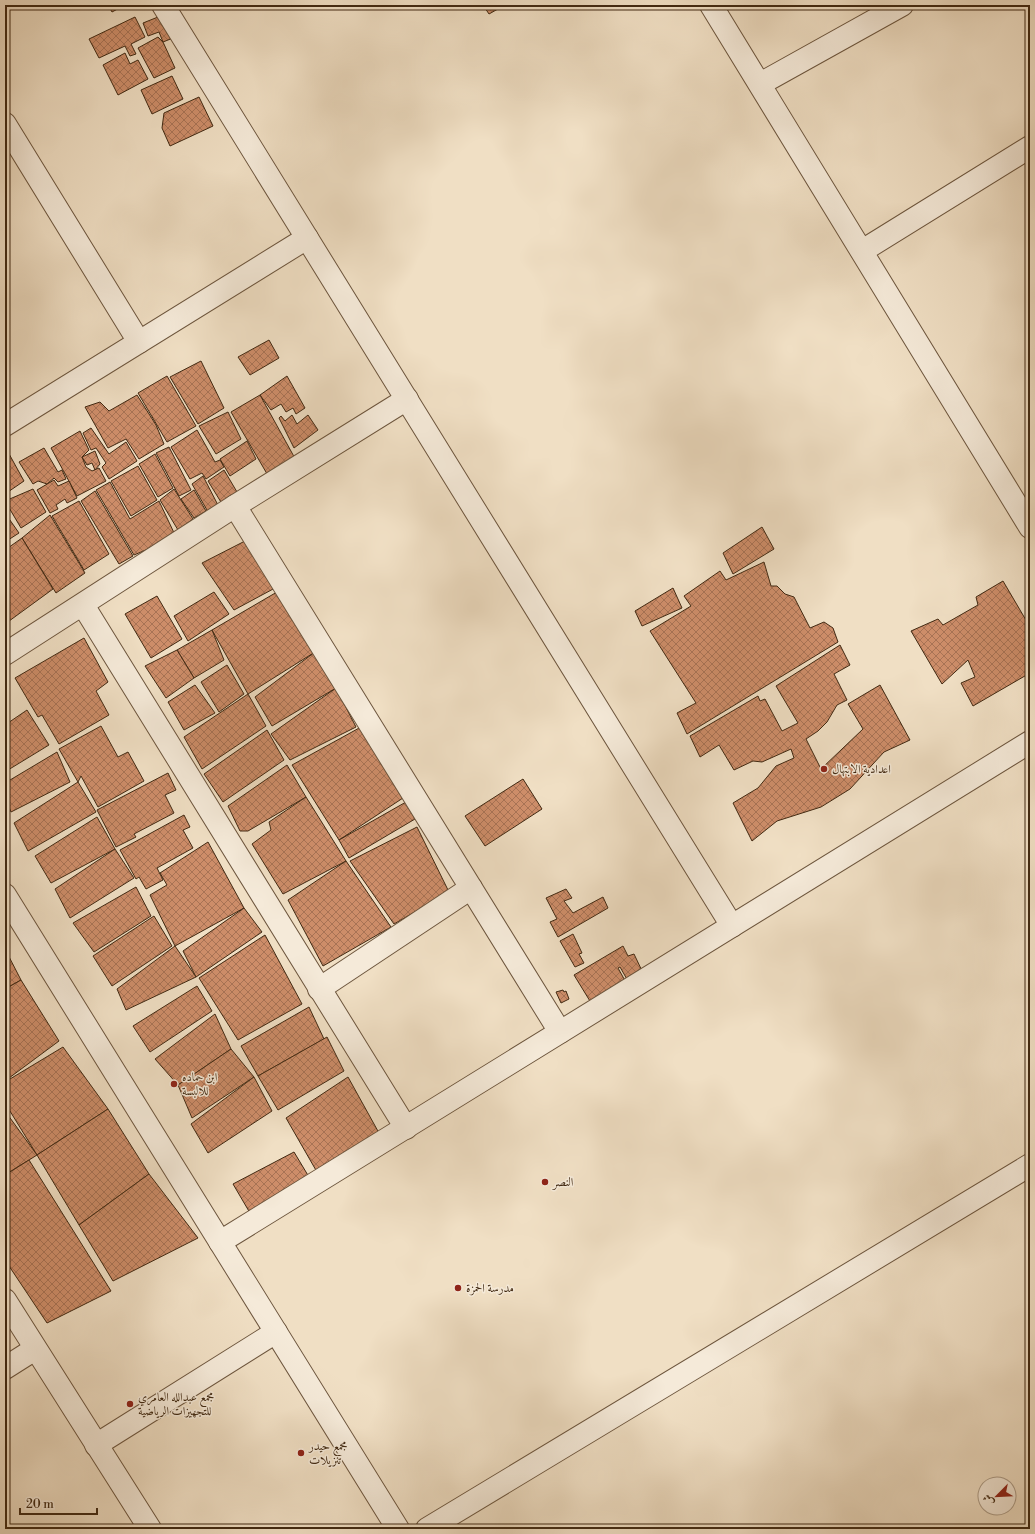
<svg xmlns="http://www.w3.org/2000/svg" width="1035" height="1534" font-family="'Libre Bodoni',Amiri,serif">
	<defs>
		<pattern id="building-cross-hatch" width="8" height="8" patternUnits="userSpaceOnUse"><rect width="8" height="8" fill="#cd8d69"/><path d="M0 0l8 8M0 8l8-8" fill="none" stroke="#a87355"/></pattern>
	</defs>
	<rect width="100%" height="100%" fill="#f0dfc4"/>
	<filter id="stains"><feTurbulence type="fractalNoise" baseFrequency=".005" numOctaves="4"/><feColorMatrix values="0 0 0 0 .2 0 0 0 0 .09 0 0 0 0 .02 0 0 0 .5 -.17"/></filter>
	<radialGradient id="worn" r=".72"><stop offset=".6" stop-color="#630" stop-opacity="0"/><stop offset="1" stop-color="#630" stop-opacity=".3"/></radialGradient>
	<g fill="url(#building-cross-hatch)" stroke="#412912">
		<polygon points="108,5 125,5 112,12"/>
		<polygon points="483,5 505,5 489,14"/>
		<polygon points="163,15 173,38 163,42 159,32 148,36 143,23"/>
		<polygon points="135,17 145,37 131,44 136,54 130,56 125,46 99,58 89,39"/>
		<polygon points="158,37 163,42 175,68 154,78 138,48"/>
		<polygon points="125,53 130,64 138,60 148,79 118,95 103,65"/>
		<polygon points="172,76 183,99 152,114 141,90"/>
		<polygon points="199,97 213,126 170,146 162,128 164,113"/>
		<polygon points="269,340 279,358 250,375 238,357"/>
		<polygon points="201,361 224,408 198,424 170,377"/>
		<polygon points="167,376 196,426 167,442 138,393"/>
		<polygon points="287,376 305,408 296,414 293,408 286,412 281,404 271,410 260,395"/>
		<polygon points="137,395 156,425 164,444 139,459 126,439 108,448 85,407 100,402 109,411"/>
		<polygon points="260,395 297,462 270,479 231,412"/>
		<polygon points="228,412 241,439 216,454 199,426"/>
		<polygon points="292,415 297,424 308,415 318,430 294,448 279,418 281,416 285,421"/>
		<polygon points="91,428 109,454 126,442 137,461 109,479 102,467 106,463 96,448 91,450 83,433"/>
		<polygon points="197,430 215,462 220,460 224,467 206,479 202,473 190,479 171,447"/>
		<polygon points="80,431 89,450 82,457 86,467 92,471 99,468 106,481 77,496 51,448"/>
		<polygon points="247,441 256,459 230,476 220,459"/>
		<polygon points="169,447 191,490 179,496 156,453"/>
		<polygon points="44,448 58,472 62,470 66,479 58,482 54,478 47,484 38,481 33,484 19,462"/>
		<polygon points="95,451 100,464 95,470 92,463 87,465 82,457"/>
		<polygon points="8,452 24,481 5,494 5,453"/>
		<polygon points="155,454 173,488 158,497 139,464"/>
		<polygon points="138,466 157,500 131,516 111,481"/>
		<polygon points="224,470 240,497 224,507 208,481"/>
		<polygon points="203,476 220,509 211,517 192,484"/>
		<polygon points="54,480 58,486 69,481 77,498 67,503 65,499 56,505 58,509 50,513 37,490"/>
		<polygon points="110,482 130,519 159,501 176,537 134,555 96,490"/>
		<polygon points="33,489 46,512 21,528 5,501"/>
		<polygon points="174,489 193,519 178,530 160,500"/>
		<polygon points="194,490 206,511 194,518 181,499"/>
		<polygon points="95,491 133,556 119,564 81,501"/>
		<polygon points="79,501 109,554 84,570 52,516"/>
		<polygon points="5,513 19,533 5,542"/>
		<polygon points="50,515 85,573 56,593 22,538"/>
		<polygon points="762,527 774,549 733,574 723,553"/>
		<polygon points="22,538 53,589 5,624 5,550"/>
		<polygon points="245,541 275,588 234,610 202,563"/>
		<polygon points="764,562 771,586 777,586 785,594 794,597 810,628 824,622 833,628 838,642 687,734 677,713 696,703 650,631 691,606 684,596 720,571 726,580"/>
		<polygon points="1003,581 1030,627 1030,673 973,706 961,683 975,677 968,660 942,684 911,631 938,619 943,625 978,605 976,597"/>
		<polygon points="673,588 682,608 642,626 635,611"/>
		<polygon points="214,592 229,614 188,641 174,616"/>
		<polygon points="277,592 315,652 248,694 212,630"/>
		<polygon points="157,596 182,639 151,658 125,614"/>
		<polygon points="212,630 224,660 194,678 177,650"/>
		<polygon points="84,638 108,682 96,691 109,715 59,744 42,715 38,717 15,678"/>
		<polygon points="840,645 850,665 834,674 847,700 837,705 827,722 818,731 806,739 821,769 863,729 848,704 880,685 910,740 884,752 850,789 821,807 777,821 752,841 733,803 758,788 776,766 794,758 791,749 762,762 753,761 734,770 719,745 700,757 690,736 758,696 760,701 765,699 782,731 798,723 776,686"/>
		<polygon points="177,650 194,678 166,698 145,666"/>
		<polygon points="315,652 336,688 272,726 255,697"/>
		<polygon points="227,665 244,694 219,712 201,682"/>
		<polygon points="195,685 215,713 184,730 168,702"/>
		<polygon points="336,688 356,727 290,760 271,734"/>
		<polygon points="248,694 266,726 202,769 184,737"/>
		<polygon points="27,710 49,745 8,770 5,764 5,725"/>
		<polygon points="101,726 118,757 128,752 144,781 98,807 81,776 78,782 59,749"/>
		<polygon points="361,727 403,798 339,840 292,765"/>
		<polygon points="267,730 284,760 223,802 204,774"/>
		<polygon points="57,752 70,782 11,812 5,797 5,783"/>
		<polygon points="287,765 306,797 248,831 240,831 228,806"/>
		<polygon points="168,773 176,790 165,795 174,813 134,834 136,837 116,847 97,810"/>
		<polygon points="523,779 542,809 485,846 465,816"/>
		<polygon points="78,782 96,812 28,851 14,823"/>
		<polygon points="306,797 346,861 283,894 252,844 271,830 269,822"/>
		<polygon points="406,802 415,819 349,858 339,840"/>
		<polygon points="184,815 190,827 183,830 193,848 157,868 163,880 146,889 139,877 136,879 120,850"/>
		<polygon points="97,817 115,849 51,883 35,856"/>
		<polygon points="417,827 449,892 394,924 350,861"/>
		<polygon points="208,842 244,908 175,946 150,895 167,885 160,873"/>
		<polygon points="115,849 134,878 70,918 55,889"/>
		<polygon points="346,861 391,927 323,966 288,900"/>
		<polygon points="136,887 151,916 94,952 73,923"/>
		<polygon points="566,889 572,898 564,901 573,913 603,897 608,908 558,937 550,922 557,919 546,898"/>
		<polygon points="244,908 262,932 196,977 183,951"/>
		<polygon points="154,916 172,946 112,986 93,956"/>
		<polygon points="573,934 582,953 579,954 584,963 575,967 560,941"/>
		<polygon points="265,935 302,1004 238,1040 199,978"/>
		<polygon points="175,946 196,977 126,1010 117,989"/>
		<polygon points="623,946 628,956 634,954 644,975 628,981 620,967 618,968 628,986 593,1006 574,975"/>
		<polygon points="5,949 21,980 5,989"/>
		<polygon points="21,980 59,1041 5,1081 5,989"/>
		<polygon points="197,986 212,1011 150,1052 133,1026"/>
		<polygon points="563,990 564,992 566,991 569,999 561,1003 556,992"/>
		<polygon points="309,1007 324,1039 258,1076 241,1046"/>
		<polygon points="215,1014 231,1049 178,1085 155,1059"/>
		<polygon points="327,1037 344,1071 278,1110 258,1076"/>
		<polygon points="63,1047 108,1109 37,1155 5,1103 5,1082"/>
		<polygon points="231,1049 254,1077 192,1118 178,1085"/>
		<polygon points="254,1077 272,1111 208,1153 191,1124"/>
		<polygon points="348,1077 379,1133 317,1172 286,1118"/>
		<polygon points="108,1109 149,1174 79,1225 37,1155"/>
		<polygon points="5,1111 37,1155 5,1175"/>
		<polygon points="294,1152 309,1177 250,1213 233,1184"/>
		<polygon points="29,1160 111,1291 47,1323 5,1260 5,1175"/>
		<polygon points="149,1174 198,1238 113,1281 79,1225"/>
	</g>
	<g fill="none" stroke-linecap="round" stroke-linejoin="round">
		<g stroke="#6d563e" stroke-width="24">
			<g id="street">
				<polyline points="163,5 732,926"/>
				<polyline points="711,5 1030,527"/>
				<polyline points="760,84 902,5"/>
				<polyline points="5,124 139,342"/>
				<polyline points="862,251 1030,147"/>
				<polyline points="5,425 307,238"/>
				<polyline points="235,506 560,1032"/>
				<polyline points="83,605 406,1128"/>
				<polyline points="5,654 235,506 407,399"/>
				<polyline points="5,895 398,1529"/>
				<polyline points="319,989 471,888"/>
				<polyline points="220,1242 1030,742"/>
				<polyline points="5,1300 150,1529"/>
				<polyline points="5,1368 35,1349"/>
				<polyline points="96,1445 276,1332"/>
				<polyline points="427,1529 1030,1165"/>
			</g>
		</g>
		<use href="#street" stroke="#f5ead9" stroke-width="22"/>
	</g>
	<g fill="#8f2418" stroke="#f5ead9" stroke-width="1.5">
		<circle cx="824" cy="769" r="4"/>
		<circle cx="174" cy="1084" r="4"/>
		<circle cx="545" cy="1182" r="4"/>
		<circle cx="458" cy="1288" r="4"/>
		<circle cx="130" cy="1404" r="4"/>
		<circle cx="301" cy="1453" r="4"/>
	</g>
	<g text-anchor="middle" stroke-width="3" stroke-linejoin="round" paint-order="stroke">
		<g font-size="12" fill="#412912" stroke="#f5ead9" text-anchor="start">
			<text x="832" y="773">اعدادية الابتهال</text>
			<text x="182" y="1081">ابن حماده<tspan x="182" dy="14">للالبسة</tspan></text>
			<text x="553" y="1186">النصر</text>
			<text x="466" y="1292">مدرسة الحمزة</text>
			<text x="138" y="1401">مجمع عبدالله العامري<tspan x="138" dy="14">للتجهيزات الرياضية</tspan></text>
			<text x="309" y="1450">مجمع حيدر<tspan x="309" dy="14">تنزيلات</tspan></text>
		</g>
	</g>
	<rect width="1035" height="1534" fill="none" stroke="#f0dfc4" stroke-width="20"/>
	<rect x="6" y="6" width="1023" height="1522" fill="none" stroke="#412912" stroke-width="2"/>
	<rect x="10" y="10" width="1015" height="1514" fill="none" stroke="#412912"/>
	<g transform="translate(997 1496) rotate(246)"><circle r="19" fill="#f5ead9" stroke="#ad9d89"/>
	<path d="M0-3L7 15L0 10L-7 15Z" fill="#8f2418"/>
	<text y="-6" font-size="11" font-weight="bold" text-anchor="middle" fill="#412912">ش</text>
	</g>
	<path d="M20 1508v6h77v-6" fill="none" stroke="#412912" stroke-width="2"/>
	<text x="26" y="1508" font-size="12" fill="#412912" stroke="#f5ead9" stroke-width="3" paint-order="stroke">20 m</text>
	<rect width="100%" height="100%" filter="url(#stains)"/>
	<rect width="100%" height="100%" fill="url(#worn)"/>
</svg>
